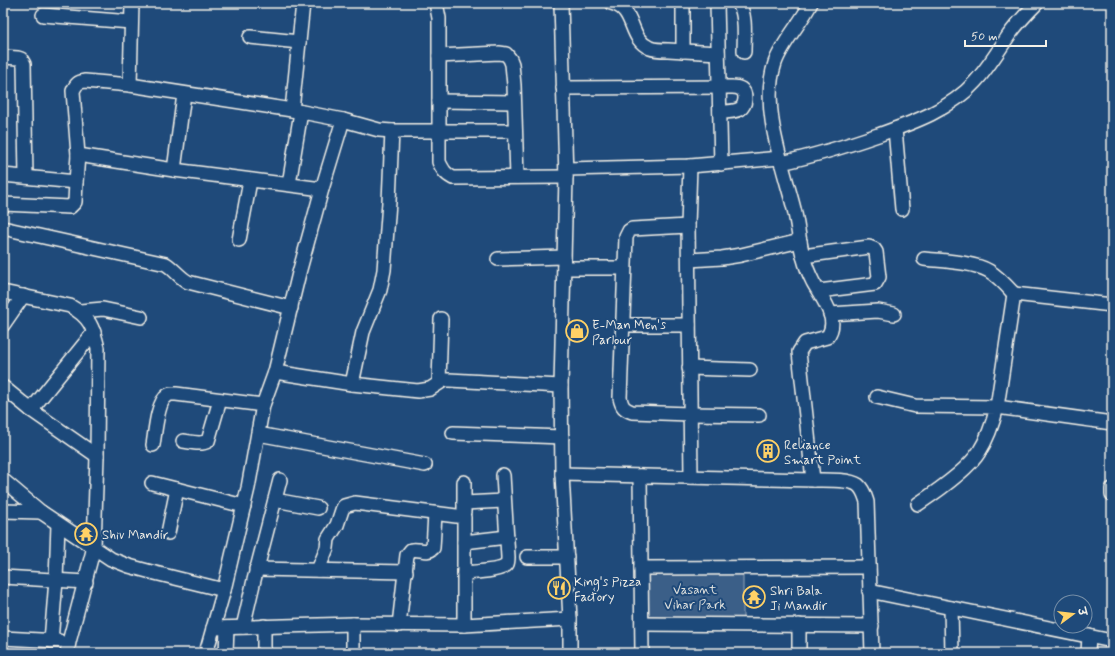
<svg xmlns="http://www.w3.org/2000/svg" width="1115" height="656" font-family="Mynerve,'Playpen Sans Deva',sans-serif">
	<rect width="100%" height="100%" fill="#1f4a7a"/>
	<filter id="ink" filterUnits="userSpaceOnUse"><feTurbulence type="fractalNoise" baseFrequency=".025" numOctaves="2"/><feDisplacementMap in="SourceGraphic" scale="8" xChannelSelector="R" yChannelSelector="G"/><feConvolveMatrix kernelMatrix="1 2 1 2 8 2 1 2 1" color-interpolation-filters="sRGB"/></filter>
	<g filter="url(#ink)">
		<polygon fill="#3a5f88" stroke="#97a8b8" points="647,571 743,572 743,621 647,621"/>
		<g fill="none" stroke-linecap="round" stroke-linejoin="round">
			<g stroke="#f4f1e8" stroke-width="16">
				<g id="minor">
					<path d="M436,3L439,18V162C443,170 445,174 453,178L566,177"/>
					<polyline points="561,3 566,177 561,386 562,474 570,619 570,653"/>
					<path d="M611,3C637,9 627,38 650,48C655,50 662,50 668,50C685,51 702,52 718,53"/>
					<polyline points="683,3 683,51"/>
					<polyline points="717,3 721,164"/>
					<path d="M738,3C747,13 744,39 744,52"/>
					<path d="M811,3C801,23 782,43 775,63C760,107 783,165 794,209C798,225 799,243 804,259C806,267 809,274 813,282C821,297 841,320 827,337L805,343L799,352L813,480"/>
					<polyline points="43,15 131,22"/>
					<polyline points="250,37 299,42"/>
					<polyline points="439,56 499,53 506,54 510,59 512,64 514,85 517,177"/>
					<polyline points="3,57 18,58 21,59 24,64 26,177"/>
					<polyline points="130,85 132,3"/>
					<path d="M563,88L732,87C735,87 738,87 741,89C747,93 746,105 740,109C734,112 726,112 720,112"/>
					<polyline points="439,101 514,102"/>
					<polyline points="292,110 303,3"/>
					<polyline points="343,120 379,130 392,131 515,131"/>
					<polyline points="895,129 902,209"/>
					<polyline points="78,155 174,170 322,189"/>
					<path d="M781,163C814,156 846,146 878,135C912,123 950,110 975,82C988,68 998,51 1009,35C1017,24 1027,13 1037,3"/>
					<polyline points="690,166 688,226 691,477"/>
					<polyline points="566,169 690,166 780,158"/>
					<polyline points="174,170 184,94"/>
					<path d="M3,175L76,182L78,155L73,91C76,84 78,82 85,81L130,85L292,110L343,120L322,189L299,273L275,372L263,405L248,488L224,590L206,653"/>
					<polyline points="289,184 301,112"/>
					<polyline points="3,204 70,207 75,202 76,182"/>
					<path d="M688,226L632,229L629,231L626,237L620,398C622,407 624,409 632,412L690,414L759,415"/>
					<path d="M3,228L166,264C174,269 179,277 188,282L291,308"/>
					<polyline points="239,240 250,181"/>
					<polyline points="803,256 869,247 874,249 876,252 879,277 875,284 819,291"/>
					<polyline points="498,259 564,257"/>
					<path d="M924,259C942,261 974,262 989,271C999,277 1006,285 1014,294"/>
					<polyline points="689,260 722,258 741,255 800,241"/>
					<polyline points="564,268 624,268"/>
					<path d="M3,292L70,306C90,317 93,327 98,348L97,456L94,547L69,642L67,653"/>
					<polyline points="1112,305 1014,294 997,407 1112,423"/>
					<polyline points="80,311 103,309 141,317"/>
					<polyline points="830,314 878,311 894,314"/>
					<polyline points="3,325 23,296"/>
					<polyline points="622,325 689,325"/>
					<polyline points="689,368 750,370"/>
					<polyline points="275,372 352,384 418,391 430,389 444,380 449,380 561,386"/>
					<polyline points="439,382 441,319"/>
					<polyline points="352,384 363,332 380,290 384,270 389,202 392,131"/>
					<polyline points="3,387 31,410 97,456"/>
					<path d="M877,397L915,406L997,407C993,423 988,438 979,452C968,470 936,492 918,504"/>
					<polyline points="31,410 94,332"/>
					<polyline points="453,433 562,437"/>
					<polyline points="258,434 425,465"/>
					<path d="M183,441C191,442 201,445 208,441L220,400"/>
					<path d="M153,445C155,434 157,402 167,396C169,393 172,394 176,394L263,405"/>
					<path d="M562,474L813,480C824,480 850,479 858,485C864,490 865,496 867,502L872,653"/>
					<polyline points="640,476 642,653"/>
					<polyline points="3,480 41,512 111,559 129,566 155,573 224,590"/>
					<polyline points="152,483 244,506"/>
					<polyline points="1112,489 1112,495"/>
					<polyline points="275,500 318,508"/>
					<polyline points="464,503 504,501"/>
					<polyline points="3,511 41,512"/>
					<polyline points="464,512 464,482"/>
					<polyline points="168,533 177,489"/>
					<polyline points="464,542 507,537"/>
					<polyline points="527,557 567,557"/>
					<polyline points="641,568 869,567"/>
					<polyline points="256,569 406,572"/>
					<polyline points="318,570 327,548 328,539 337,525 342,510 344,506 355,503 464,517 464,625"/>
					<path d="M464,573C473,572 503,571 507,564C508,562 508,560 508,557L503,475"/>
					<polyline points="3,577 86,582"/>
					<polyline points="869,591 1112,641"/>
					<polyline points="951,608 952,653"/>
					<polyline points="353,624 353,653"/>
					<polyline points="642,624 872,626"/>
					<path d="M399,625L407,555L411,550C419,548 427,554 433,548L435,514"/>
					<polyline points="799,625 799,653"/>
					<polyline points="264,626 264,653"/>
					<polyline points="243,627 254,580 280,480"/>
					<polyline points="213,628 353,624 464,625 570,619"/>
					<polyline points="3,638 59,641"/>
					<polyline points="51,641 56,580 58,524"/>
					<polyline points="226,653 227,628"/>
					<polyline points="1088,653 1089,636"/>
				</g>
			</g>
			<use href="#minor" stroke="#1f4a7a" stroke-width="13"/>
		</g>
	</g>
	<defs>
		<g id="shop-ring" transform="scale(1.15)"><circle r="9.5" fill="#1f4a7a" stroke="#ffd166" stroke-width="1.5"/><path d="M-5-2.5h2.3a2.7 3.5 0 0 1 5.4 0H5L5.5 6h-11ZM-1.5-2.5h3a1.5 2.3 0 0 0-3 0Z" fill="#ffd166"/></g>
		<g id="building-ring" transform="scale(1.15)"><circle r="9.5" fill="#1f4a7a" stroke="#ffd166" stroke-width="1.5"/><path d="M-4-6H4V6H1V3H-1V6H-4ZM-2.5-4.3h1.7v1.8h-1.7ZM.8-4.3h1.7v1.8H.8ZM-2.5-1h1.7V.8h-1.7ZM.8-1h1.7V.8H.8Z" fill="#ffd166"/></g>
		<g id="temple-ring" transform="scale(1.15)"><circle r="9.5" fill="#1f4a7a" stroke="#ffd166" stroke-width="1.5"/><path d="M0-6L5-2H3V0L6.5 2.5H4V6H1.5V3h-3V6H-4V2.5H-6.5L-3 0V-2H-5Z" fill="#ffd166"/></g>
		<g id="restaurant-ring" transform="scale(1.15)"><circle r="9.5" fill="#1f4a7a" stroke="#ffd166" stroke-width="1.5"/><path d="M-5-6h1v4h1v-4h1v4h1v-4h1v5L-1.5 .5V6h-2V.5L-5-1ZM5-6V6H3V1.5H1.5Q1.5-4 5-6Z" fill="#ffd166"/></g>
	</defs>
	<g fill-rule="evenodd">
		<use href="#shop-ring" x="577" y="331"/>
		<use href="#building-ring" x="768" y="451"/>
		<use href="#temple-ring" x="86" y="534"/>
		<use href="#restaurant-ring" x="559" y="588"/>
		<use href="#temple-ring" x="754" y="597"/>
	</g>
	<g text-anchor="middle" stroke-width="4" stroke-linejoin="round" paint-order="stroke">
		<g font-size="13" fill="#f4f1e8" stroke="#1f4a7a" text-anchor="start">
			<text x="592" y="329">E-Man Men's<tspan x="592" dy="15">Parlour</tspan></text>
			<text x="784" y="449">Reliance<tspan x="784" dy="15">Smart Point</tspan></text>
			<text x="102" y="539">Shiv Mandir</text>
			<text x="574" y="586">King's Pizza<tspan x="574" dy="15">Factory</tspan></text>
			<text x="770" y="595">Shri Bala<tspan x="770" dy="15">Ji Mandir</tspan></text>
		</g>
		<g font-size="13" fill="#e1e2de" stroke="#1f4a7a">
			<text x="695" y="594">Vasant<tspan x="695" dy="15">Vihar Park</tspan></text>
		</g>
	</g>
	<rect width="1115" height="656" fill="none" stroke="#1f4a7a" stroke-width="16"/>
	<rect x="8" y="8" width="1099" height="640" fill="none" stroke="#f4f1e8" stroke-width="1.5" filter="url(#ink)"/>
	<g transform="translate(1073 614) rotate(75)"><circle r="19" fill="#1f4a7a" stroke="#748da6"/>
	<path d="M0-3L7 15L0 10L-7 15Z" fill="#ffd166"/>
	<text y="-6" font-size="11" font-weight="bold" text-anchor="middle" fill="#f4f1e8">उ</text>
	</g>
	<path d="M965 40v6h81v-6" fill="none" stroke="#f4f1e8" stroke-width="2"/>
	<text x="971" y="40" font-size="12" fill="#f4f1e8" stroke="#1f4a7a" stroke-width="3" paint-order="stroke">50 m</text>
</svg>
